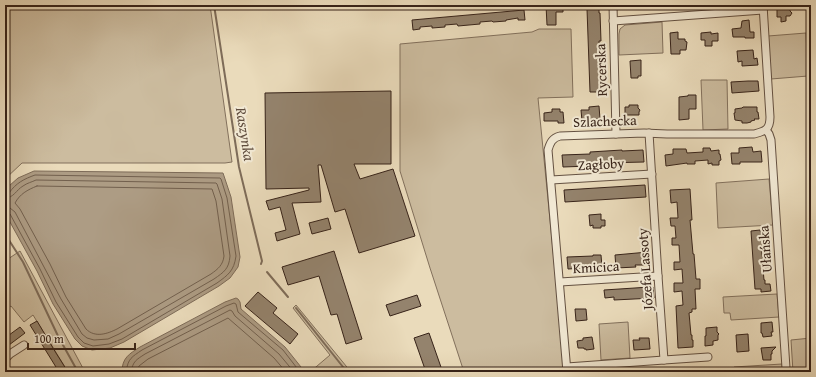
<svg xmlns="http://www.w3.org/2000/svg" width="816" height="377" font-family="'Gentium Book Plus',serif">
	<rect width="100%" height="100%" fill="#eadbbb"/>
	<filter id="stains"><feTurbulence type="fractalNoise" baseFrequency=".005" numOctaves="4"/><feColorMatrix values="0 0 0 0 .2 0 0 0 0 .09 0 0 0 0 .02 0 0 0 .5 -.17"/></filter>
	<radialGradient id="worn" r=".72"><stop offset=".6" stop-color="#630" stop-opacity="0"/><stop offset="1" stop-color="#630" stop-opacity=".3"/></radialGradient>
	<g fill="#ccbc9f" stroke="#82705c">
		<polygon points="5,5 210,5 232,162 225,163 22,163 5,179"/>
		<polygon points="662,22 663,53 619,55 619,34 620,29 625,25"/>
		<polygon points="539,29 571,29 573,97 538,98 565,372 464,372 430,268 400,171 400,44 532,32"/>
		<polygon points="806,33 808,76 771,79 768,36"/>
		<polygon points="701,80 727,80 728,129 703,130"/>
		<polygon points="769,179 773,225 718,228 716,183"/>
		<polygon points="20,251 85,372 68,372 33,315 24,322 11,306 5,310 5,261"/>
		<polygon points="777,294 779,317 731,320 730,313 724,313 723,297"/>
		<polygon points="296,305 351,372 310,372 330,355 293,308"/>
		<polygon points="628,322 630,358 601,360 599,324"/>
		<polygon points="811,338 811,372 793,372 791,340"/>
		<polygon points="782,364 783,372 734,372 734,367"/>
	</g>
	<g fill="#ad9c84" stroke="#7e6c59">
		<polygon points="34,171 223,173 231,197 240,257 238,267 230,278 219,286 124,342 110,348 92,350 82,346 75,339 53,304 37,271 5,213 5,192 9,186 18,178"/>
		<path d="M236,298L238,299L240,302L241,309L285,347L305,372H122C122,358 129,354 140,347L225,302Z"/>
	</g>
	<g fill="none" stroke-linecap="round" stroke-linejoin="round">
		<g stroke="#72604e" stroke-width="1">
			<path d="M37,186L212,189L216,201L224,256C223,265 218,269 211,274L117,329C107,334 95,338 86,329L66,297L50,264L20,209L15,203C20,194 27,190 37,186Z"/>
			<path d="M5,193H9C16,183 24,179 35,175L220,178L221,179L227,198L236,256C234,271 228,275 217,283L122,339L109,344L93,346L84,343L78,337L56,302L40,269L10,214L8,213L5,212"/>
			<path d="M5,198C14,198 16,190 23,186C27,183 32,182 36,180L216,183L217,184L222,199L230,256C229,269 224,272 214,279L119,334L108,339L94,340L87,338L82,334L61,299L44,267L15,212L10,208L5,207"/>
			<path d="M126,372C128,358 132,357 142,350L226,306L234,303L236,304L238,312L283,350L300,372"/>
			<path d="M131,372C133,361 136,360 145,354L230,310L232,311L235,316L279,354L294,372"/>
			<polyline points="137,372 139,366 148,359 228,318 274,358 286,372"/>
		</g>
		<g stroke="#7e6c59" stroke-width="2">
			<polyline points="214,5 239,167 262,261 261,264"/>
			<polyline points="5,234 23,262 58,336 78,372"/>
			<polyline points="267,272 288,297"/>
			<polyline points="296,308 347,372"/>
		</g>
	</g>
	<g fill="#94836d" stroke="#372319">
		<polygon points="546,5 563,5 563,12 556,12 556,25 547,25"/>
		<polygon points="779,5 787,5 787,8 790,8 790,11 792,13 790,16 786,16 786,21 781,22 781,17 777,17 777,9 779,9"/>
		<polygon points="599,8 599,13 600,13 601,41 599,41 600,54 600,60 601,59 602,87 601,87 601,92 590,92 587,9"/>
		<polygon points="524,10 525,20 518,20 518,18 506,20 506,21 493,22 492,21 480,22 480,24 458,26 457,24 445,25 445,27 432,28 432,26 420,27 420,29 413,30 412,20"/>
		<polygon points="749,20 750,32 754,32 754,38 745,38 745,37 733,37 732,29 741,28 742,21"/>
		<polygon points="678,32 678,39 685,39 685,41 687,42 686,50 680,50 680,54 671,54 670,33"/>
		<polygon points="711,32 711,34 718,33 718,41 712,41 712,46 705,46 705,40 701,40 701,33"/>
		<polygon points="753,50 754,59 757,58 758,65 742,66 742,61 738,62 737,51"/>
		<polygon points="641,60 641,76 638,76 638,78 631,78 630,61"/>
		<polygon points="748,81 758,81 759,91 732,93 731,82"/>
		<polygon points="391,91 391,164 354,164 360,179 393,169 415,236 359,253 345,209 335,212 321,165 318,165 321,202 292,203 300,234 277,241 275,233 286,230 280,207 269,210 266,201 309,190 309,188 266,189 265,93"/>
		<polygon points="688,95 696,95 696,109 689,109 689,119 679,120 679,97 688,96"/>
		<polygon points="629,105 638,105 638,108 640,110 639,112 639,115 625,115 625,107 629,107"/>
		<polygon points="599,106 600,119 595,119 595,120 590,121 582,121 581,110 589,110 589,107"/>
		<polygon points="743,107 757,107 757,112 758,112 759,119 754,119 755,120 751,121 751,122 747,123 742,123 742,121 735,120 734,113 735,113 735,109 742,108"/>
		<polygon points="552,109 560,109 560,112 563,112 564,123 558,123 558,121 544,121 544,113 552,112"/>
		<polygon points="752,147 753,152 761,151 762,162 740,162 740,164 732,164 731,153 739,153 739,148"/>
		<polygon points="703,148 710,148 711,151 719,150 719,154 720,154 721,160 719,161 719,165 712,165 712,163 708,164 708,160 695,161 695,164 687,164 687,163 666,166 665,155 673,154 673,149 686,149 687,153 703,152"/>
		<polygon points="622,150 622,151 643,150 644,162 603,163 590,164 590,166 563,167 562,155 590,154 590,152"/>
		<polygon points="645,185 646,197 565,202 564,190"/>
		<polygon points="690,189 692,220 690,220 693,254 694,254 696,279 700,279 700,289 695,289 696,309 692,309 692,312 689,313 691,335 692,335 692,340 693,340 693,347 678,348 676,306 683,305 682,291 674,292 674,283 683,283 682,269 674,270 674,262 680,262 679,245 672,245 672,238 676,238 675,226 671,226 670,218 678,218 677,202 671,203 670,190"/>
		<polygon points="601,214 601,220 605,220 605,226 601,226 601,228 593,228 593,225 590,226 589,215"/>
		<polygon points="328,218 331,229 312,234 309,223"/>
		<polygon points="760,230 762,239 767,238 768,245 761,246 763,262 769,261 769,268 763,269 764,280 765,280 765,284 770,284 771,291 761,292 761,289 755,289 751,231"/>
		<polygon points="334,251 362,339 346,344 337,314 331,315 319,276 288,285 282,267"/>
		<polygon points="648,252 649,265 635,265 636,267 616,268 615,255"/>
		<polygon points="593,255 601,255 602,267 568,269 567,257 593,256"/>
		<polygon points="650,287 653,287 654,298 614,300 614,297 605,298 604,290"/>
		<polygon points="258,292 277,308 273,313 298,334 290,344 245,306"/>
		<polygon points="417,295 421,306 390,316 386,305"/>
		<polygon points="575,309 586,309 587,320 576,321"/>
		<polygon points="37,321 56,353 68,372 59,372 51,359 30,325"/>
		<polygon points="772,322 773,332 771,332 772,336 763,337 762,333 761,333 761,323"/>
		<polygon points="20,327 25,333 5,348 5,338"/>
		<polygon points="717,327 717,332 719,334 718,335 718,340 713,341 713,345 705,346 705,336 706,336 706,328"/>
		<polygon points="429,333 442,370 436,372 426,372 414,338"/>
		<polygon points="748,334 749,351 737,352 736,335"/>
		<polygon points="592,337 594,349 586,350 586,349 584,349 584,348 578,348 577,341 583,340 583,338"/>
		<polygon points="639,338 649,338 650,349 634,350 633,340 640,340"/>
		<polygon points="776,347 772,351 772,354 771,354 771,360 763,360 761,348"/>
	</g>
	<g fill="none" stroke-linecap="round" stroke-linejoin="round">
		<g stroke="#645142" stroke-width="9">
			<g id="street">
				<polyline points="613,5 616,134"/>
				<polyline points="613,21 763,10"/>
				<polyline points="766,130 769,134 771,140 786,368"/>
				<polyline points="649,133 658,276 664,360 708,357"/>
				<polyline points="551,180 652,174"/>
				<polyline points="560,282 658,276"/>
				<polyline points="5,359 10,354 24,345"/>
				<polyline points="567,367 664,360"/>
				<path d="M567,372L548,150C550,143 552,138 560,136L644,133L667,134H754C765,131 770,130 770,117L763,5"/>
			</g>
		</g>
		<use href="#street" stroke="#f1e8d3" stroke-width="7"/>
	</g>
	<g text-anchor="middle" stroke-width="4" stroke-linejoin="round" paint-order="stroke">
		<g font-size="14" fill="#372319" stroke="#f1e8d3">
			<text transform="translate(601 70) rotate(-92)" y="5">Rycerska</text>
			<text transform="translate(605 121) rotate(-2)" y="5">Szlachecka</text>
			<text transform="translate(601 164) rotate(-3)" y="5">Zagłoby</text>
			<text transform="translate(765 249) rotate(-94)" y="5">Ułańska</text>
			<text transform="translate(596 267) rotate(-3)" y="5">Kmicica</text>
			<text transform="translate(645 269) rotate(-94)" y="5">Józefa Lassoty</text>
		</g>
		<g font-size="15" font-style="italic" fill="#604d3e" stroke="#f1e8d3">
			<text transform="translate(245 134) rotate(81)" y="5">Raszynka</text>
		</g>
	</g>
	<rect width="816" height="377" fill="none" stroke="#eadbbb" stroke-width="20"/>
	<rect x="6" y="6" width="804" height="365" fill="none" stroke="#372319" stroke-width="2"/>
	<rect x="10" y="10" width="796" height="357" fill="none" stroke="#372319"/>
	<path d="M28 343v6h107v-6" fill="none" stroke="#372319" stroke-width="2"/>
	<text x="34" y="343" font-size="12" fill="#372319" stroke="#f1e8d3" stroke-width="3" paint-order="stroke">100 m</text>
	<rect width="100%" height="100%" filter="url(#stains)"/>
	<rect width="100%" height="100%" fill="url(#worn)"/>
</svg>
